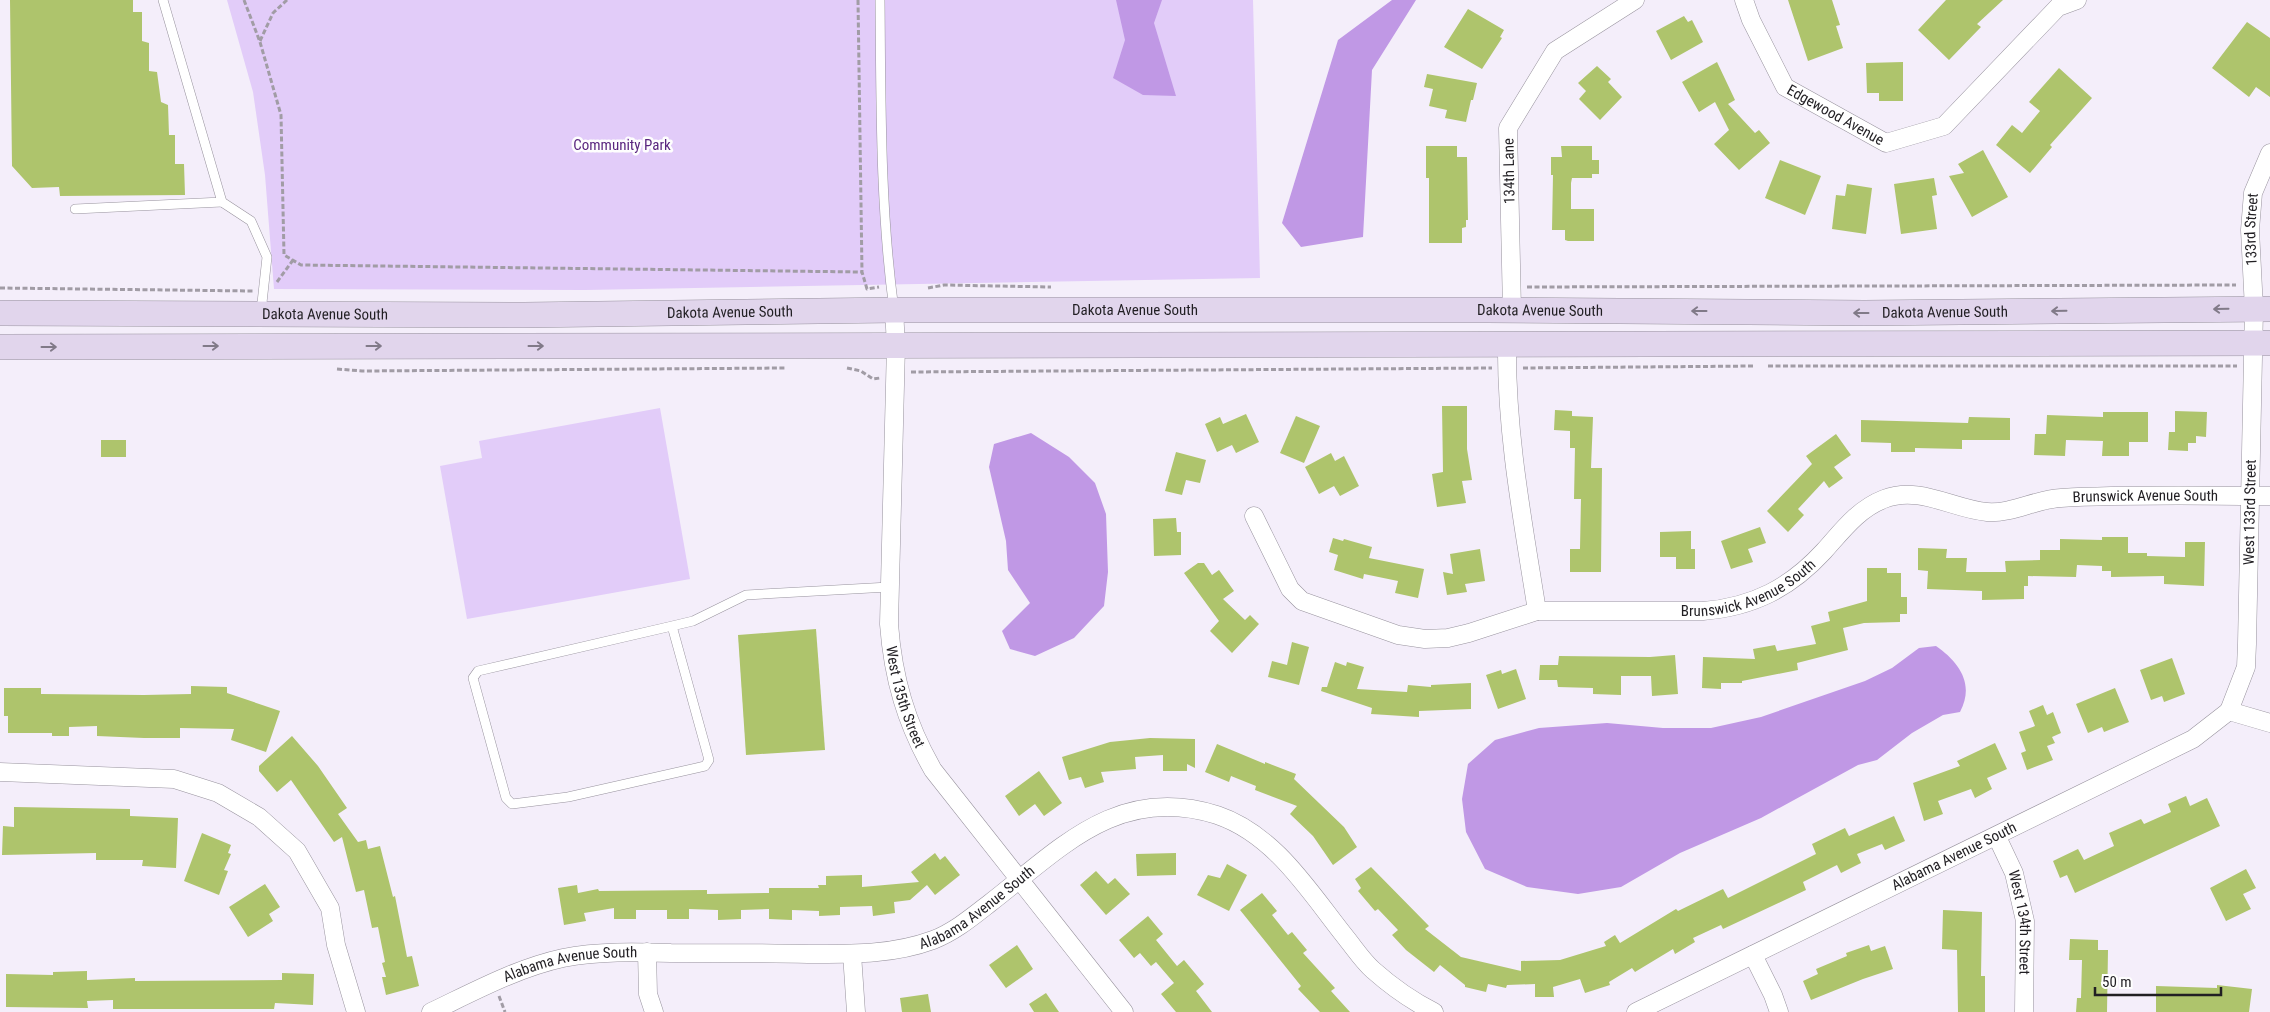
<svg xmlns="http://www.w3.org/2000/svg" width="2270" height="1012" font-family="'Roboto Condensed',sans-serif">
	<rect width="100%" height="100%" fill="#f4eefa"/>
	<g fill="#e2ccf9">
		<polygon points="227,0 1253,0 1260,278 585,290 274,289 265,175 253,92"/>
		<polygon points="660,408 690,579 467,619 440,466 482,458 479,441"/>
	</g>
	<g fill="#c098e5">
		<polygon points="1116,0 1162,0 1154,23 1176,96 1143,95 1113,78 1125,40"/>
		<polygon points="1392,0 1416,0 1372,70 1363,237 1301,247 1282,223 1338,40"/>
		<polygon points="1031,433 1069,457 1095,483 1106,514 1108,572 1104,606 1074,638 1035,656 1010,649 1002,631 1030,603 1008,570 1006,541 989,467 994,444"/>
		<path d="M1936,646C1959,662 1975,684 1960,712L1943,715L1912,733L1877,760L1858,765L1761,818L1680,853L1621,887L1578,894L1527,887L1485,869L1466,832L1462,799L1468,764L1495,740L1539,728L1607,723L1663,728H1711L1761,717L1865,681L1892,668L1919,648Z"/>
	</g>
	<g fill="#aec46c">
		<polygon points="10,0 133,0 133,12 142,12 142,41 149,43 149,71 157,72 161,102 168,105 169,135 175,135 175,164 184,164 185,195 60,196 59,187 32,188 12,166"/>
		<polygon points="1788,0 1832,0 1840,25 1836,26 1843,48 1808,61"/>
		<polygon points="1946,0 2003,0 1977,24 1981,27 1949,60 1918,30"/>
		<polygon points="1468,9 1504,30 1500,37 1502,38 1482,69 1444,47"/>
		<polygon points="1684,16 1688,22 1692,20 1703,42 1671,60 1656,31"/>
		<polygon points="2247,22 2270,38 2270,97 2256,87 2249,97 2212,68"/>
		<polygon points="1717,62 1735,100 1728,104 1755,133 1759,130 1770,143 1739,170 1714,144 1729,130 1715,102 1699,112 1682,82"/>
		<polygon points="1903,62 1903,101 1879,101 1879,93 1867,93 1866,63"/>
		<polygon points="1597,66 1611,79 1608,82 1622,97 1600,120 1579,99 1586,91 1578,83"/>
		<polygon points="2059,68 2092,98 2050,145 2052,147 2030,173 1996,145 2012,125 2022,133 2040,111 2029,102"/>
		<polygon points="1427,74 1477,83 1473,100 1471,100 1466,122 1445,118 1447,110 1429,106 1433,89 1424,87"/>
		<polygon points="1426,146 1457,146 1457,157 1467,157 1468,220 1466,220 1466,227 1462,228 1462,243 1429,243 1429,178 1426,178"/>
		<polygon points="1561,146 1592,146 1592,160 1599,160 1599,174 1592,174 1592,178 1572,178 1571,183 1571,209 1594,209 1594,241 1568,241 1565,240 1565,230 1552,230 1553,175 1551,175 1551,157 1562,157"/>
		<polygon points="1983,150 2008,197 1972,217 1949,176 1964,173 1958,164"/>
		<polygon points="1780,160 1821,176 1805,215 1765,198"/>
		<polygon points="1934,178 1937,195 1932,196 1937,229 1901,234 1894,184"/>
		<polygon points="1847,184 1872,188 1866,234 1832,229 1836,195 1845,196"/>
		<polygon points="1442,406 1467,406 1467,449 1472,480 1462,481 1466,503 1437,507 1432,474 1443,472"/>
		<polygon points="1555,410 1572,411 1572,416 1593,417 1591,468 1602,468 1601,572 1570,572 1570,549 1580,549 1581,499 1574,499 1575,448 1570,448 1570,431 1554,430"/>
		<polygon points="2175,411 2207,412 2206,437 2196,436 2196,443 2188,443 2188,451 2168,450 2169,432 2175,432"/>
		<polygon points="2103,412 2148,412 2148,442 2129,442 2129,456 2102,456 2103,441 2066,440 2065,456 2034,455 2035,434 2046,434 2047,415 2103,417"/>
		<polygon points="1246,414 1259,442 1236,453 1232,445 1217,452 1205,424 1220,417 1223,424"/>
		<polygon points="1296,416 1320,426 1304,463 1280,453"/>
		<polygon points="1969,417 2010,418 2010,440 1962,440 1962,449 1915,448 1915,452 1891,452 1891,443 1861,442 1861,420 1968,423"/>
		<polygon points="1836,434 1851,455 1834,467 1843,478 1829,488 1824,481 1798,509 1804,515 1788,532 1767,511 1812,464 1806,456"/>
		<rect x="101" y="440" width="25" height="17"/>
		<polygon points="1176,452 1206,460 1200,483 1186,480 1182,495 1165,491"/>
		<polygon points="1331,453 1335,461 1344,456 1359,486 1340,496 1334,486 1319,494 1305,467"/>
		<polygon points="1176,518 1177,532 1181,532 1181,555 1154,556 1153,519"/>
		<polygon points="1760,527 1766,543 1748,549 1753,562 1731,569 1721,541"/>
		<polygon points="1691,531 1691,549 1695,549 1695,569 1676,569 1676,557 1660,557 1660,532"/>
		<polygon points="2102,537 2128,537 2128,553 2147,553 2147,556 2185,557 2185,542 2205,542 2204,586 2164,584 2164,576 2111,577 2111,571 2102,571 2102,566 2077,565 2076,577 2028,576 2028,586 2024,586 2024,599 1982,600 1982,591 1927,589 1928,571 1918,570 1918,548 1947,549 1946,558 1967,558 1966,572 2006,572 2005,561 2040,560 2040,550 2060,550 2060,539 2102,540"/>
		<polygon points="1333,538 1343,541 1344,539 1372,547 1369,558 1424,569 1418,598 1395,593 1398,581 1364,574 1363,579 1334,570 1338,555 1329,552"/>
		<polygon points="1480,549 1485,581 1465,584 1467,592 1447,595 1443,572 1453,574 1450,554"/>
		<polygon points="1198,563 1204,563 1212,575 1219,570 1234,591 1223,599 1245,620 1250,615 1259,624 1232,653 1210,631 1219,621 1184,573"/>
		<polygon points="1867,568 1887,568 1887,573 1901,573 1901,597 1907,597 1907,614 1900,614 1900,622 1864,623 1843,628 1848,650 1797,663 1798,670 1742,681 1742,683 1721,683 1721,689 1702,688 1703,657 1755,659 1753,649 1775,645 1777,651 1816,644 1811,626 1830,621 1828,612 1867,601"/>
		<polygon points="816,629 825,750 746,755 738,635"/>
		<polygon points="1292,642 1309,647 1299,685 1268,677 1272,661 1287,665"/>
		<polygon points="1675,655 1678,694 1652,696 1651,676 1621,676 1621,695 1593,694 1593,688 1558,687 1557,680 1539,680 1540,665 1558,665 1559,656 1650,657"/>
		<polygon points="2172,658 2185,694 2164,702 2162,696 2151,700 2140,670"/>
		<polygon points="1335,662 1346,666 1347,662 1364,667 1357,689 1407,692 1408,685 1431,687 1431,685 1471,683 1471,709 1419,711 1419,717 1371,714 1372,708 1321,691 1322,687 1327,687"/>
		<polygon points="1516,669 1526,699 1498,709 1486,675 1501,670 1502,674"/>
		<polygon points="191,686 227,687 227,693 280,711 266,752 231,740 234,729 180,728 180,738 144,738 97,736 97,726 69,727 69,736 52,736 52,733 8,733 8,716 4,716 4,688 41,688 41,694 144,695 191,694"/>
		<polygon points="2115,688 2129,722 2104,732 2102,727 2088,733 2076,704"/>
		<polygon points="2043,705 2047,715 2053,712 2061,733 2052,737 2055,743 2047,746 2053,760 2027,770 2021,753 2026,751 2019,732 2035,726 2029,711"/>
		<polygon points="292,736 318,766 347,808 338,814 358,842 366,840 368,849 380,846 393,897 395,896 407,957 412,956 419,986 386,995 382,977 386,977 382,963 385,962 378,927 372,928 364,890 356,892 342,837 334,842 291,780 277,792 259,771 259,766"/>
		<polygon points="1150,738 1195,739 1195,768 1187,764 1187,771 1163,771 1163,755 1135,757 1136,769 1101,772 1104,782 1085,788 1081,777 1069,780 1062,757 1110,742"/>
		<polygon points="1995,743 2007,769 1987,778 1992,789 1975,798 1971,789 1938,801 1943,814 1924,821 1913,783 1960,766 1957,761"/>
		<polygon points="1217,744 1265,764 1265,762 1296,774 1294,779 1344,827 1357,847 1333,865 1313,836 1290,814 1297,806 1255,790 1256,786 1231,776 1229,782 1205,772"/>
		<polygon points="1039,771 1062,803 1044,816 1035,804 1019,816 1005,796"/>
		<polygon points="2186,796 2190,806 2207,798 2220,826 2075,893 2067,875 2060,878 2053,861 2078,849 2084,860 2114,846 2109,833 2141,819 2144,824 2171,812 2168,804"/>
		<polygon points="14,807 130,809 130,816 178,818 176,868 142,866 143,860 96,860 96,853 2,855 3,826 14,827"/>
		<polygon points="1894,816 1905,841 1885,850 1882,844 1857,854 1861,863 1841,873 1837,865 1803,882 1806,890 1723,929 1721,925 1693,938 1695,942 1675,954 1673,949 1635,972 1632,968 1609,982 1610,985 1585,993 1580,979 1553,987 1554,997 1535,997 1535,984 1507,985 1506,988 1488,984 1486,992 1465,987 1465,985 1440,965 1434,972 1406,950 1392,935 1398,930 1378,909 1375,911 1358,891 1361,888 1355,879 1371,867 1429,926 1425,929 1461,957 1521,971 1521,961 1560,960 1606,946 1604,942 1615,935 1620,943 1676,909 1678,911 1723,889 1728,898 1816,854 1812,844 1845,828 1849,836"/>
		<polygon points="202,833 231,845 228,853 231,854 224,870 228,871 219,895 184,881"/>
		<polygon points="935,853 940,860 945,856 960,875 935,895 927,885 910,900 894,902 895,913 873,916 872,906 840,907 840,915 819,916 819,911 792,910 792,920 769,919 769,909 741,910 741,919 718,920 718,910 689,909 689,919 667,919 667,910 636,910 636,919 614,919 614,908 584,913 586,921 564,925 558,888 577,885 578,893 598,889 599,891 707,890 707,894 769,893 769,888 819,888 818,885 826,885 826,876 862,875 862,887 919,882 911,872"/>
		<polygon points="1176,853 1176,875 1137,876 1136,854"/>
		<polygon points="1227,864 1247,875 1229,911 1197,895 1208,875 1220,878"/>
		<polygon points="2246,869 2256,888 2243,894 2251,909 2226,921 2210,888"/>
		<polygon points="1096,871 1108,884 1115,878 1130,894 1106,915 1080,885"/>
		<polygon points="265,884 280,907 269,914 273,921 248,937 229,907"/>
		<polygon points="1262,893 1277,911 1272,915 1288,935 1292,932 1307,950 1303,953 1335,988 1331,991 1350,1012 1320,1012 1298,989 1301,986 1240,910"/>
		<polygon points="1943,910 1982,912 1981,976 1985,976 1985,1012 1958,1012 1957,950 1942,949"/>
		<polygon points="1148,916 1163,934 1156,940 1177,966 1184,960 1204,984 1196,991 1212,1012 1176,1012 1161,994 1174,983 1156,962 1151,966 1140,953 1134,958 1119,940"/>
		<polygon points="2070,939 2098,940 2098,950 2108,950 2107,1012 2076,1012 2077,998 2081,998 2082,960 2069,960"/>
		<polygon points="1017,945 1033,969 1006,988 989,965"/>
		<polygon points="1869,945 1871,951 1885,946 1893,969 1863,979 1811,1000 1803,981 1818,974 1816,969 1847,956 1846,953"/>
		<polygon points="87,971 87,980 135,978 135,981 282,980 282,973 314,974 313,1005 275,1003 274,1009 113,1009 113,1000 87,1001 88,1008 6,1007 6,974 53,975 53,972"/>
		<polygon points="2217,985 2252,989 2249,1012 2156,1012 2156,986 2217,988"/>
		<polygon points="1046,993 1059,1012 1034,1012 1029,1004"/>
		<polygon points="928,994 931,1012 902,1012 900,998"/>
	</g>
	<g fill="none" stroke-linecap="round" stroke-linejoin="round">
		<g stroke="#98939e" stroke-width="10">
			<g id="lane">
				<path d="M880,0C881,103 880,207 894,310"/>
				<polyline points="222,202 251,221 267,257 261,312"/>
				<polyline points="75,209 222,202 163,0"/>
				<polyline points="672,626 709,760 705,766 568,797 512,804 506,798 473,678 478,671 672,626 693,621 746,595 889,587"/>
			</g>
		</g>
		<g stroke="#98939e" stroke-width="19">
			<g id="street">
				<path id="s1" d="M1744,0L1751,20L1785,87L1886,143L1944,126L2058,7L2077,0"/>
				<path id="s2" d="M894,310L896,345L889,624C893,678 906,723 933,770L1124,1012"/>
				<polyline points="1512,310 1508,128 1555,51 1635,0"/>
				<path d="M1507,344C1506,434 1523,522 1537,611"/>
				<path id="s3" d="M1254,516L1290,589L1302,601L1398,635L1425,639L1448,638L1469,633L1537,611H1703C1753,607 1790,588 1824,551C1842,531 1858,509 1884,499C1919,485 1953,509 1987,512C2012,514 2036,499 2061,498C2131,494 2201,496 2270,496"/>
				<path id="s4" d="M2229,711L2246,667L2247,644L2254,309L2250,230L2253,193L2270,153"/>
				<polyline points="0,772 174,779 218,793 259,817 297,851 330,908 336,945 356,1012"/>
				<path id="s5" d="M1997,837L2014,873L2025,921L2024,1012"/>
				<polyline points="647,952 648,994 654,1012"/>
				<polyline points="852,954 856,1012"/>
				<polyline points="1753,955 1773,995 1779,1012"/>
				<path id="s6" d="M431,1012C473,992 517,968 563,958C598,951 636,952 671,953C717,953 763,953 808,954C851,954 892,955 933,940C954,932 972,917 990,903C1061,848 1118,784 1217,815C1276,835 1310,893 1347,939C1355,949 1363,961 1373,970C1391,986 1412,1001 1434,1012"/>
				<path id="s7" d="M1636,1012L2193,739L2229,711L2270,723"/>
			</g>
		</g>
		<g stroke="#98939e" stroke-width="26">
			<g id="secondary">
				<path id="s8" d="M0,313L524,315L894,310H1487L1864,313L2270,309"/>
				<polyline points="0,347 2270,343"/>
			</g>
		</g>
		<g stroke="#a19ca5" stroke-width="3" stroke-dasharray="5 2.5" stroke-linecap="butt">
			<polyline points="244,0 260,42 281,115 284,255 301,265 862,272"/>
			<polyline points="858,0 862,272 867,289 879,287"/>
			<polyline points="260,41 273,13 287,0"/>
			<polyline points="277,282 293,260"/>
			<polyline points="1527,287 2236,285"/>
			<polyline points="0,288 253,291"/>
			<polyline points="928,288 944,285 1051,287"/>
			<polyline points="1768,366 2237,366"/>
			<polyline points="847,368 861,371 873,379 880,378"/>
			<polyline points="1523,368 1754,366"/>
			<polyline points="337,369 362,371 786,368"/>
			<polyline points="911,372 1492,368"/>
			<polyline points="499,996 505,1012"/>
		</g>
		<use href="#lane" stroke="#fff" stroke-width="9"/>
		<use href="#street" stroke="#fff" stroke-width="18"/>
		<use href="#secondary" stroke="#e1d5ec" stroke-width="25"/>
	</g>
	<defs><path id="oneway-shaft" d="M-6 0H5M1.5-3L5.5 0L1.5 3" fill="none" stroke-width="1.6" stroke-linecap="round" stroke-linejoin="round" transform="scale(1.25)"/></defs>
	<g stroke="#817a88">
		<use href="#oneway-shaft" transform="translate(2221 309) rotate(179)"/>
		<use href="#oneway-shaft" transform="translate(1699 311) rotate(-180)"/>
		<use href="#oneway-shaft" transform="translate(2059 311) rotate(179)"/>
		<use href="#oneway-shaft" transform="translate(1861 313) rotate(-180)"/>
		<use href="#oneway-shaft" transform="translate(211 346)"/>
		<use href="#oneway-shaft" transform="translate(374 346)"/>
		<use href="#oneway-shaft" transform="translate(536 346)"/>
		<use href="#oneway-shaft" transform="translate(49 347)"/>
	</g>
	<g text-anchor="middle" stroke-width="5" stroke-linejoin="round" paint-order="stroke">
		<g font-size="15" fill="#211f23" stroke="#fefefe">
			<text dy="5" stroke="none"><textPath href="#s1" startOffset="154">Edgewood Avenue</textPath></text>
			<text transform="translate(1509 171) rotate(-91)" y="5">134th Lane</text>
			<text dy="5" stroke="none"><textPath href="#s4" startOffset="485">133rd Street</textPath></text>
			<text dy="5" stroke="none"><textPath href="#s8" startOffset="1135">Dakota Avenue South</textPath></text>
			<text dy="5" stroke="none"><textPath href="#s8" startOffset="1540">Dakota Avenue South</textPath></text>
			<text dy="5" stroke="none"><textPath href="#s8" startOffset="730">Dakota Avenue South</textPath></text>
			<text dy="5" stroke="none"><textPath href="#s8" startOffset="1945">Dakota Avenue South</textPath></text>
			<text dy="5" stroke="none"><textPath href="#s8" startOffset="325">Dakota Avenue South</textPath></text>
			<text dy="5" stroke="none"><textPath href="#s3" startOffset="994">Brunswick Avenue South</textPath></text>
			<text dy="5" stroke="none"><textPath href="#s4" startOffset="202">West 133rd Street</textPath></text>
			<text dy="5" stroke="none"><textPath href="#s3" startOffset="560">Brunswick Avenue South</textPath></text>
			<text dy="5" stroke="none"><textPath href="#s2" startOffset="389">West 135th Street</textPath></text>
			<text dy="5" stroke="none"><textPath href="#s7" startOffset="354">Alabama Avenue South</textPath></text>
			<text dy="5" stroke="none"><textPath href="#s6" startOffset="569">Alabama Avenue South</textPath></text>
			<text dy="5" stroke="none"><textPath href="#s5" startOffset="90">West 134th Street</textPath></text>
			<text dy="5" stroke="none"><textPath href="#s6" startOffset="149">Alabama Avenue South</textPath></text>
		</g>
		<g font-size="15" fill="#5a267f" stroke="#fefefe">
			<text x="622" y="150">Community Park</text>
		</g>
	</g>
	<path d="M2095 987v8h126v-8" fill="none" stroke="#211f23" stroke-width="2.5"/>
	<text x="2102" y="987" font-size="15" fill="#211f23" stroke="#fefefe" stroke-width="4" paint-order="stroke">50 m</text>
</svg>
